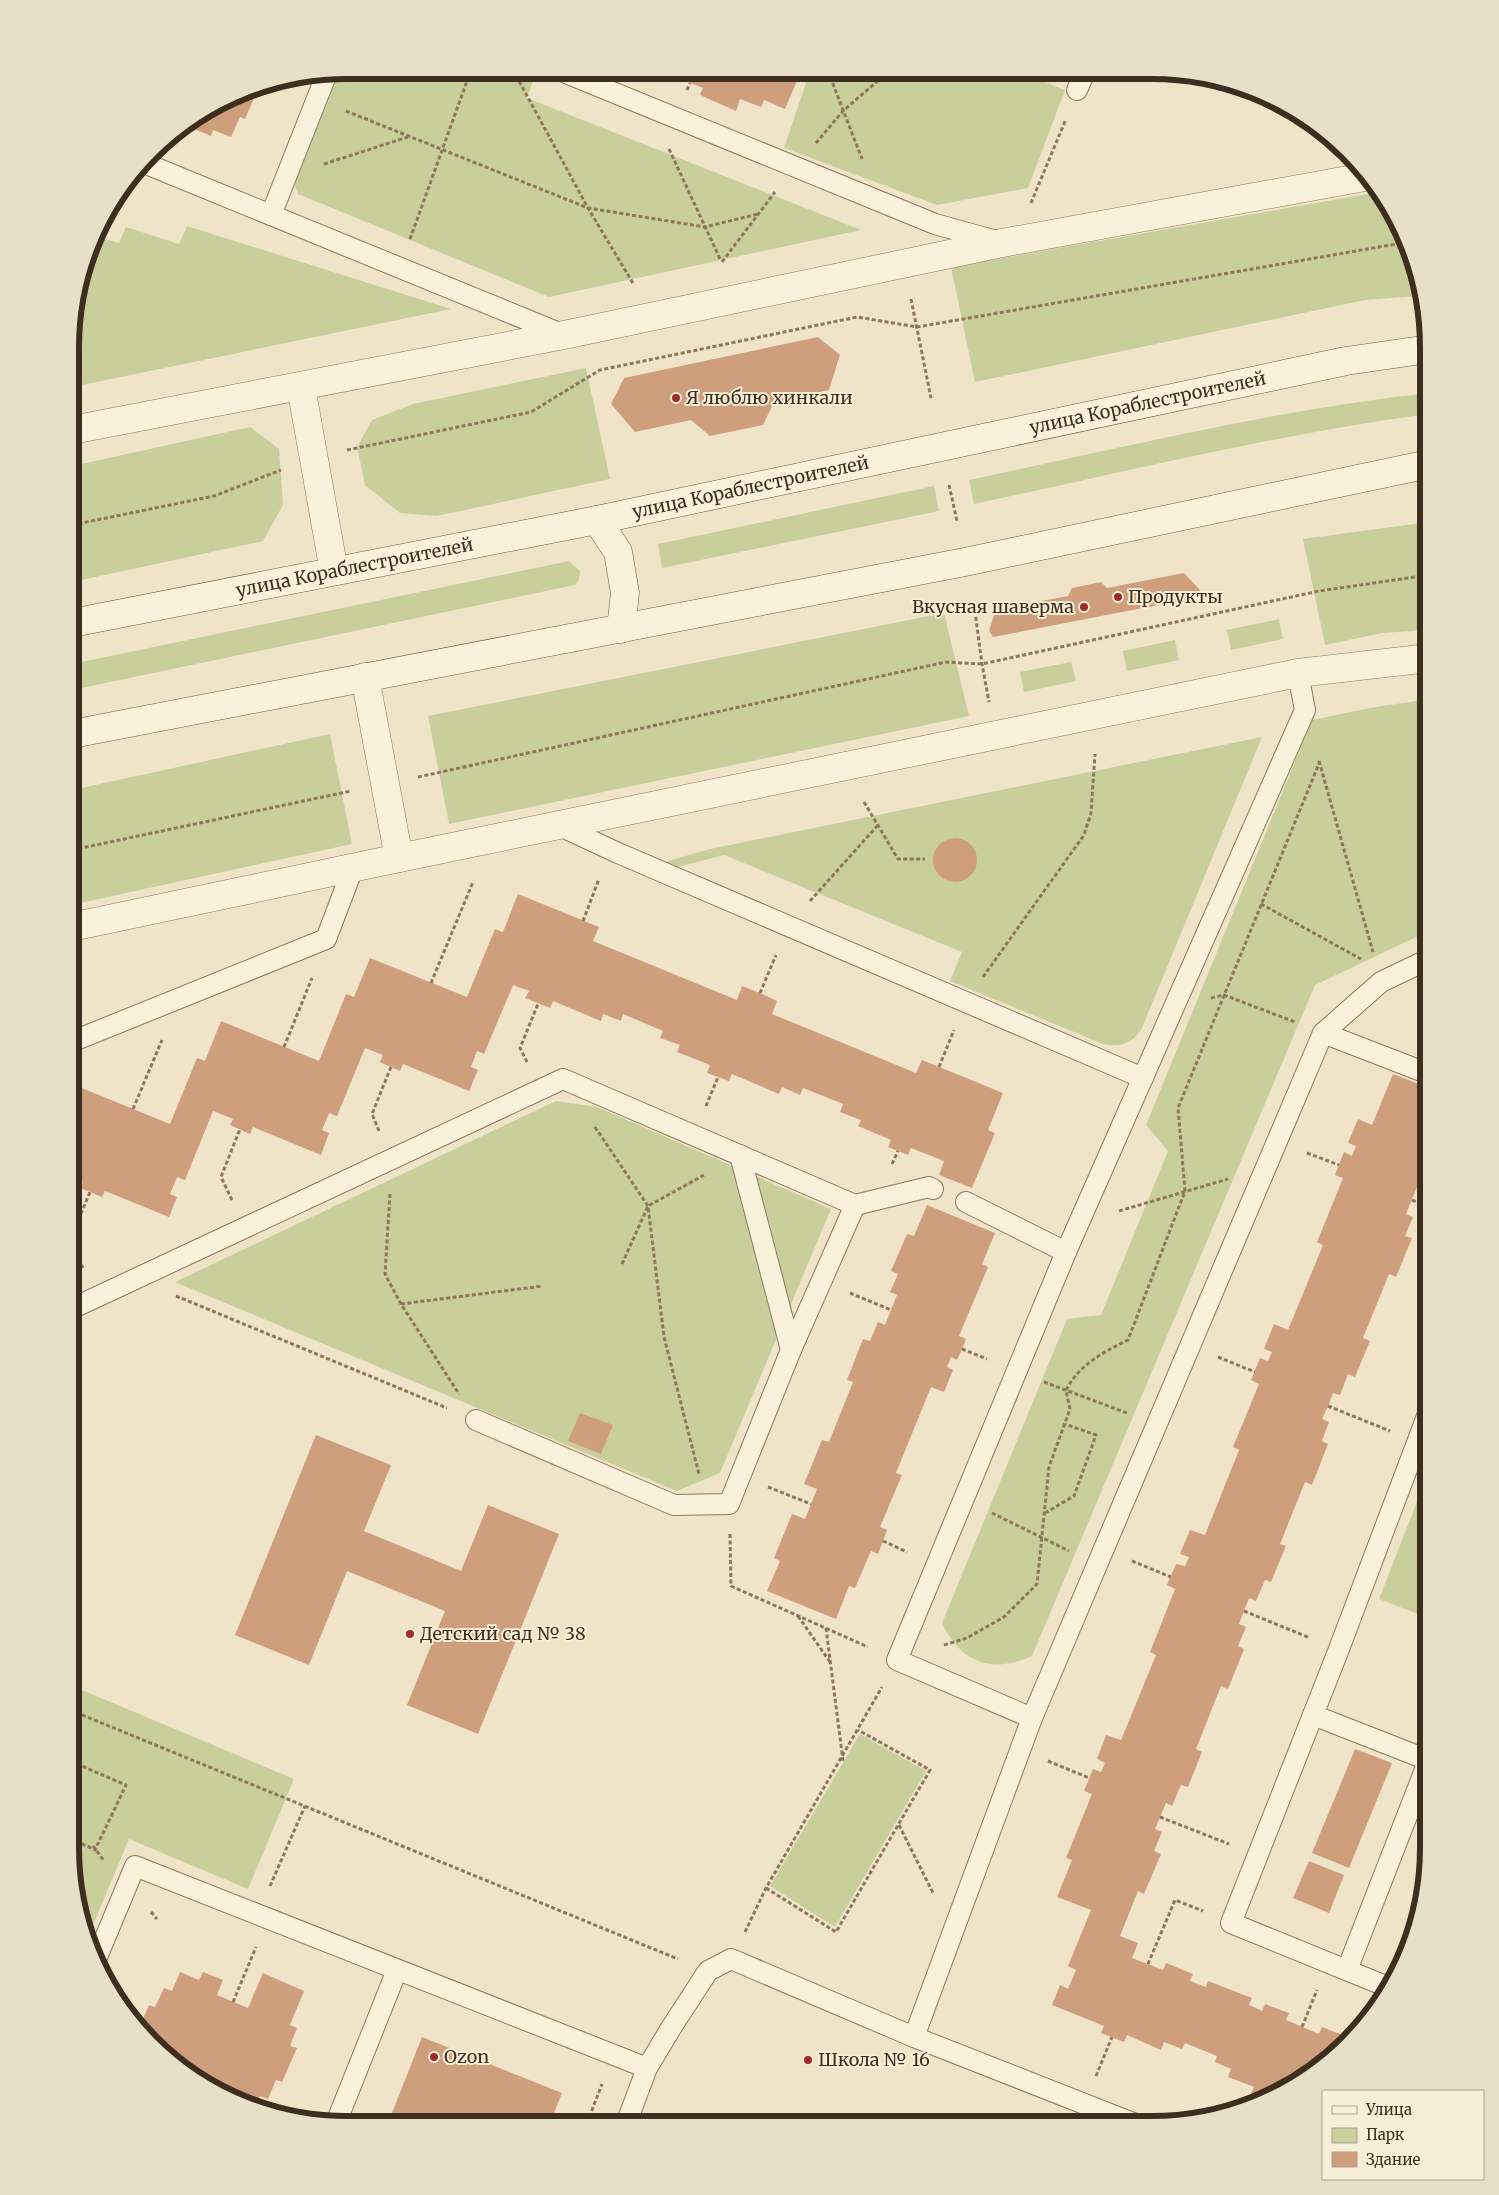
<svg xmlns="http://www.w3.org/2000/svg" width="1499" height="2195" font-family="Merriweather,serif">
	<rect width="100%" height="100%" fill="#f0e4c8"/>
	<g fill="#c9cf9b">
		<polygon points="347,70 537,71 527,98 861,230 549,297 298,194 293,180 336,72"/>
		<polygon points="810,71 1020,72 1065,90 1028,188 937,205 784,148"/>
		<polygon points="1379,192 1408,241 1419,296 1365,300 975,382 951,267"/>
		<polygon points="187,226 451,309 72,387 72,311 97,237 119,243 126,227 179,244"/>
		<polygon points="586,368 610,479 437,516 400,513 365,485 357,447 372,420 413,404"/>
		<path d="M1429,393V414C1276,434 1125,472 974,504L969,480C1121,448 1274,410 1429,393Z"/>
		<polygon points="250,427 279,449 283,505 263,541 72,582 72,466"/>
		<polygon points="934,486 939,511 662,568 658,544"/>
		<polygon points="1429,522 1429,630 1382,633 1325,645 1303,539"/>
		<polygon points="569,561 580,571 579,580 575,585 72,690 72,664"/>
		<polygon points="944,613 969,716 449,824 428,716"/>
		<polygon points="1279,619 1283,639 1231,650 1227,630"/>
		<polygon points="1175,640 1179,660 1127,671 1123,651"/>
		<polygon points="1071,662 1076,681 1024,692 1020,672"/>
		<path d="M1429,699V931L1315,985L1032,1656C992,1674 961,1663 942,1623L1067,1319L1101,1315L1168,1151L1146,1125L1312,720L1370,708Z"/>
		<polygon points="330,734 352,844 71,905 72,790"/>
		<path d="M1262,737L1142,1028C1133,1043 1121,1048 1103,1044L950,981L962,952L724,855L674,868L661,863L710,849Z"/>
		<polygon points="556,1101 597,1107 831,1209 720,1473 677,1491 175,1282"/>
		<polygon points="1429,1471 1428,1618 1379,1599"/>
		<polygon points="70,1685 294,1779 248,1889 129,1839 88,1937 70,1848"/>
		<polygon points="860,1734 926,1771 835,1927 770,1886"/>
	</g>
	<g fill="#cf9f7d">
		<polygon points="640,71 801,71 785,109 764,100 761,107 740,99 736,111 700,95 703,88 666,73 663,80"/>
		<polygon points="249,90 247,95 254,98 245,119 240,117 231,137 213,130 211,136 189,127 190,124"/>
		<polygon points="818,337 840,355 829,390 774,402 763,425 710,436 691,420 635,432 611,404 624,378"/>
		<polygon points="1184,573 1200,590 1195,598 993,637 989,631 996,609 1068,596 1072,588 1101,582 1107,588"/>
		<circle cx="955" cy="860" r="22"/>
		<polygon points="518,894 599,927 593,941 737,1000 742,986 760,993 777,1001 772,1014 916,1073 922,1060 1003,1093 988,1130 995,1133 972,1188 939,1175 944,1161 911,1148 908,1155 888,1147 891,1140 858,1126 861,1120 840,1112 843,1104 803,1088 800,1095 782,1087 779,1094 732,1074 729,1081 707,1073 710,1065 677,1052 680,1045 660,1038 663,1031 623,1014 621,1021 603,1014 601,1021 553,1001 550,1008 525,998 529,991 513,985 484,1054 477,1051 471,1067 478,1070 469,1091 403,1064 400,1071 391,1067 380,1062 383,1055 365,1048 337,1116 329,1113 322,1130 329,1133 321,1155 253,1127 250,1134 230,1125 233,1119 213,1111 185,1180 177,1177 170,1194 177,1197 169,1217 105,1191 102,1197 90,1192 80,1188 83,1182 71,1177 72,1084 170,1124 197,1058 205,1061 221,1021 319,1061 346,994 354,997 370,958 467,997 495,929 503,932"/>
		<polygon points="1393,1074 1429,1088 1429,1178 1424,1190 1417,1187 1406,1214 1413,1217 1405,1236 1412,1238 1396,1277 1389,1274 1363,1338 1370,1341 1355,1377 1348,1374 1340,1395 1333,1393 1328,1406 1322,1419 1329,1422 1322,1441 1328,1444 1312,1485 1305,1482 1280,1544 1286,1546 1271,1582 1265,1580 1256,1601 1249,1598 1239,1624 1246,1627 1238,1646 1244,1649 1228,1689 1221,1686 1196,1749 1202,1752 1188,1787 1181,1785 1172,1806 1166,1803 1155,1829 1162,1832 1154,1851 1161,1854 1144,1894 1138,1891 1120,1936 1138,1943 1132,1958 1163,1970 1166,1963 1193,1974 1190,1981 1206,1987 1208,1981 1252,1998 1249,2005 1262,2011 1265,2004 1289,2013 1286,2020 1319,2034 1322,2027 1345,2036 1342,2043 1344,2044 1321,2068 1265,2100 1251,2094 1254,2087 1228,2077 1231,2069 1215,2062 1217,2056 1185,2043 1182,2049 1164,2042 1161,2050 1127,2035 1124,2042 1101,2033 1104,2026 1052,2005 1060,1985 1068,1989 1076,1970 1068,1966 1091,1910 1057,1897 1072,1860 1066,1858 1092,1794 1084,1791 1093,1769 1101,1772 1105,1763 1097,1759 1106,1735 1121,1740 1156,1655 1150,1652 1175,1589 1167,1585 1176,1564 1185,1566 1189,1557 1180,1554 1190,1530 1205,1535 1239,1450 1233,1447 1259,1384 1251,1380 1260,1358 1268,1361 1272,1352 1264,1349 1274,1324 1288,1330 1323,1245 1317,1242 1343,1178 1335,1175 1344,1152 1352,1156 1356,1146 1348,1143 1358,1119 1372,1125"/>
		<polygon points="927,1205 995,1233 982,1264 988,1267 959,1336 966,1339 962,1349 957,1360 951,1357 947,1367 953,1370 944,1392 931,1387 896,1473 902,1475 880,1527 887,1530 878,1554 871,1551 855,1588 849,1586 836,1619 767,1591 780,1561 774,1558 792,1514 805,1519 817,1489 804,1484 822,1440 829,1442 853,1382 847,1380 863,1339 870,1341 878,1322 885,1325 897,1295 890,1292 898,1274 891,1271 907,1234 914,1236"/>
		<polygon points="580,1413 613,1425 601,1454 568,1441"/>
		<polygon points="316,1435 391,1465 364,1531 461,1571 488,1505 559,1534 478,1734 407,1705 445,1611 347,1571 309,1665 235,1635"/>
		<polygon points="1355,1749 1392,1763 1349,1868 1312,1853"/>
		<polygon points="1309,1861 1344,1875 1329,1913 1293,1898"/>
		<polygon points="1428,1861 1428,1866 1424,1886 1419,1884"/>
		<polygon points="180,1972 199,1980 203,1972 223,1980 217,1995 248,2008 263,1973 304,1991 290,2025 297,2028 290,2046 297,2048 282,2082 276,2080 268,2099 260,2096 255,2108 241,2104 179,2068 139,2028 149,2005 155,2007 164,1988 172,1991"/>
		<polygon points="422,2037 562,2093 550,2123 388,2123"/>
	</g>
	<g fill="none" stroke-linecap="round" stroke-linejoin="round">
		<g stroke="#8d765c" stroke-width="22">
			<g id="service">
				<polyline points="567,71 566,73 935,224 1000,242"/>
				<polyline points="1077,90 1085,72"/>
				<polyline points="144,163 564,335"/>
				<polyline points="271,215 327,73"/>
				<polyline points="560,826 618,853 1143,1078"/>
				<polyline points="1323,1033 1381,982 1429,959"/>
				<polyline points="71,1042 326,939 353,868"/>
				<polyline points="740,1155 791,1350"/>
				<polyline points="966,1202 1066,1252"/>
				<polyline points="71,1309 563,1079 855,1205 929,1187 933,1189"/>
				<polyline points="476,1420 674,1505 729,1504 791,1350 855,1205"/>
				<polyline points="1313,1715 1428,1760"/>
				<polyline points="1032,1718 897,1660 1066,1252 1305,710 1298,673"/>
				<polyline points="95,1962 135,1866 647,2068"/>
				<polyline points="1347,1970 1428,1762"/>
				<polyline points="1388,1987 1231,1923 1339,1649 1429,1411"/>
				<polyline points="914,2037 1032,1718 1323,1033 1429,1074"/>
				<polyline points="336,2123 393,1980"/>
				<polyline points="626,2124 647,2068 671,2028 708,1971 731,1959 914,2037 1138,2125"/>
			</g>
		</g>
		<g stroke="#8d765c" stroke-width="29">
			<g id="minor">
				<polyline points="301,387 334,571"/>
				<polyline points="72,430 564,335 1002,243 1370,176"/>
				<polyline points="365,677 399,858"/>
				<polyline points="71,927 399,858 1298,673 1429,658"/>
			</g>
		</g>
		<g stroke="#6f573f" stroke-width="29">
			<g id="secondary">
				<polyline points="597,520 618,552 625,593 621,629"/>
				<path id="s1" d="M72,623L597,520L1346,361L1429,349"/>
				<polyline points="72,734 965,562 1429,464"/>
			</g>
		</g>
		<g stroke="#8d765c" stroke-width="3" stroke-dasharray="4 2.5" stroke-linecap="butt">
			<polyline points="513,70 588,208 634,285"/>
			<polyline points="828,71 862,159"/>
			<polyline points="276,82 289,87"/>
			<polyline points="687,90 690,83"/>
			<polyline points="346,111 588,208 705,227 758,214"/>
			<polyline points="816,143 843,111 888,72"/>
			<polyline points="669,149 721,261"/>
			<polyline points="324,164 408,137"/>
			<polyline points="1031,203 1066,119"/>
			<polyline points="410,239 471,70"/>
			<polyline points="722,262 775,192"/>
			<polyline points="911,299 931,398"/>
			<polyline points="347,450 531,412 600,370 857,317 917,327 1408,242"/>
			<polyline points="949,485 957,521"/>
			<polyline points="72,525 214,496 281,470"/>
			<polyline points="974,604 982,664 989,702"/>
			<polyline points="1319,761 1373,952"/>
			<polyline points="418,777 946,662 982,664 1319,591 1429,575"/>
			<polyline points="864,802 898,859 925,859"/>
			<polyline points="72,850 351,791"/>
			<polyline points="810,901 878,825"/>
			<polyline points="1261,904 1361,959"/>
			<polyline points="583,921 599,879"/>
			<polyline points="983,977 1084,835 1091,813 1095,754"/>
			<polyline points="431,983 473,882"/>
			<polyline points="760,993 776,955"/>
			<polyline points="1211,998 1224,995 1295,1022"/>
			<polyline points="284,1047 312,978"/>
			<polyline points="527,1062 520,1048 538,1004"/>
			<polyline points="939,1067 954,1030"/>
			<polyline points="706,1106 718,1077"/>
			<polyline points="133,1109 162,1040"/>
			<polyline points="595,1127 648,1206 664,1337 699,1474"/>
			<polyline points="379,1131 372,1114 391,1067"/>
			<polyline points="1307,1153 1339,1165"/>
			<polyline points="892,1164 898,1151"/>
			<polyline points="390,1194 385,1274 401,1304 459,1394"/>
			<polyline points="232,1200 221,1177 240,1129"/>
			<polyline points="1412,1200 1429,1207"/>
			<polyline points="1119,1211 1228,1179"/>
			<polyline points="71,1238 90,1192"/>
			<polyline points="71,1241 83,1268"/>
			<polyline points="622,1264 648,1206 706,1174"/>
			<polyline points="850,1293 891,1310"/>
			<polyline points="176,1296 447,1408"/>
			<polyline points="401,1304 543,1286"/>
			<polyline points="962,1349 987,1359"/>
			<polyline points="1218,1357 1255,1372"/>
			<polyline points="1044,1382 1127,1413"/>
			<polyline points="1328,1406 1390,1431"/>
			<polyline points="768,1487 811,1504"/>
			<polyline points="992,1513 1069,1551"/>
			<polyline points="1045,1513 1074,1496 1096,1435 1065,1424"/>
			<polyline points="730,1534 731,1586 868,1647"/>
			<polyline points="883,1541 907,1552"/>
			<polyline points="1132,1561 1171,1577"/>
			<polyline points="1244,1611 1310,1638"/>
			<polyline points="798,1616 830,1662"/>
			<polyline points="826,1628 843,1761"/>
			<path d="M944,1645L967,1638L1004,1617L1037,1584L1049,1467L1070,1409L1066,1390C1080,1364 1102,1353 1128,1340L1185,1191L1178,1108L1320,761"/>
			<polyline points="70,1710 678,1959"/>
			<polyline points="1048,1761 1089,1778"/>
			<polyline points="1160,1817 1229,1844"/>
			<polyline points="899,1825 933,1893"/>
			<polyline points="70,1838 95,1850 126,1785 70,1761"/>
			<polyline points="93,1846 104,1861"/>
			<polyline points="270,1886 305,1806"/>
			<polyline points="766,1888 836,1932 930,1770 858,1730"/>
			<polyline points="151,1912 157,1919"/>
			<polyline points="745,1932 766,1888 882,1687"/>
			<polyline points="1148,1964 1175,1900 1203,1911"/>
			<polyline points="233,2002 256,1947"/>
			<polyline points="1302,2027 1317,1990"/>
			<polyline points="1096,2076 1112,2037"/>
			<polyline points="587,2123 602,2084"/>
		</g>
		<use href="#service" stroke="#faf1dc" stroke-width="20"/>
		<use href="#minor" stroke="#faf1dc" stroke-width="28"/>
		<use href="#secondary" stroke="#faf1dc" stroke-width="28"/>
	</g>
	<g fill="#9e2a2b" stroke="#f7eed8" stroke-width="2">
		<circle cx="676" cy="398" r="5"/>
		<circle cx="1118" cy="597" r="5"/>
		<circle cx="1084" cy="607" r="5"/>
		<circle cx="410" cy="1634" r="5"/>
		<circle cx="434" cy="2057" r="5"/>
		<circle cx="808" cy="2060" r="5"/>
	</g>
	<g text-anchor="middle" stroke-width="4" stroke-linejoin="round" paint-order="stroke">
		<g font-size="18" fill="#3d2e20" stroke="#f7eed8" text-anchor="start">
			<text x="686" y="404">Я люблю хинкали</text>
			<text x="1128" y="603">Продукты</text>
			<text x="1074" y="613" text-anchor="end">Вкусная шаверма</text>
			<text x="420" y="1640">Детский сад № 38</text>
			<text x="444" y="2063">Ozon</text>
			<text x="818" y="2066">Школа № 16</text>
		</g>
		<g font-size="18" fill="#3d2e20" stroke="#f7eed8">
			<text dy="6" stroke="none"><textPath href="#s1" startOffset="1098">улица Кораблестроителей</textPath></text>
			<text dy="6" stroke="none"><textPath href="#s1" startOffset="692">улица Кораблестроителей</textPath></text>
			<text dy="6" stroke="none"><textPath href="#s1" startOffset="288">улица Кораблестроителей</textPath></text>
		</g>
	</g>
	<path d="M0 0H1499V2195H0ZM347 79H1152A268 268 0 0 1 1420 347V1848A268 268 0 0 1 1152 2116H347A268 268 0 0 1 79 1848V347A268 268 0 0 1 347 79Z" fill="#e8dfc9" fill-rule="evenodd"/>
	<path fill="none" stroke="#3d2e20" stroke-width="6" d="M347 79H1152A268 268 0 0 1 1420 347V1848A268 268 0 0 1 1152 2116H347A268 268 0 0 1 79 1848V347A268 268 0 0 1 347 79Z"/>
	<rect x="1322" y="2090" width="162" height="90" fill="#f7eed8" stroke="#ada18e"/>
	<rect x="1332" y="2106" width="25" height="8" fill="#faf1dc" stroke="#ada18e"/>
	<text x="1366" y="2115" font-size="15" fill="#3d2e20">Улица</text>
	<rect x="1332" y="2128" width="25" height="15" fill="#c9cf9b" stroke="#ada18e"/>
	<text x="1366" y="2140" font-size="15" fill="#3d2e20">Парк</text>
	<rect x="1332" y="2152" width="25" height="15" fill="#cf9f7d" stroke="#ada18e"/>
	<text x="1366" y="2165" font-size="15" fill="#3d2e20">Здание</text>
</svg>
